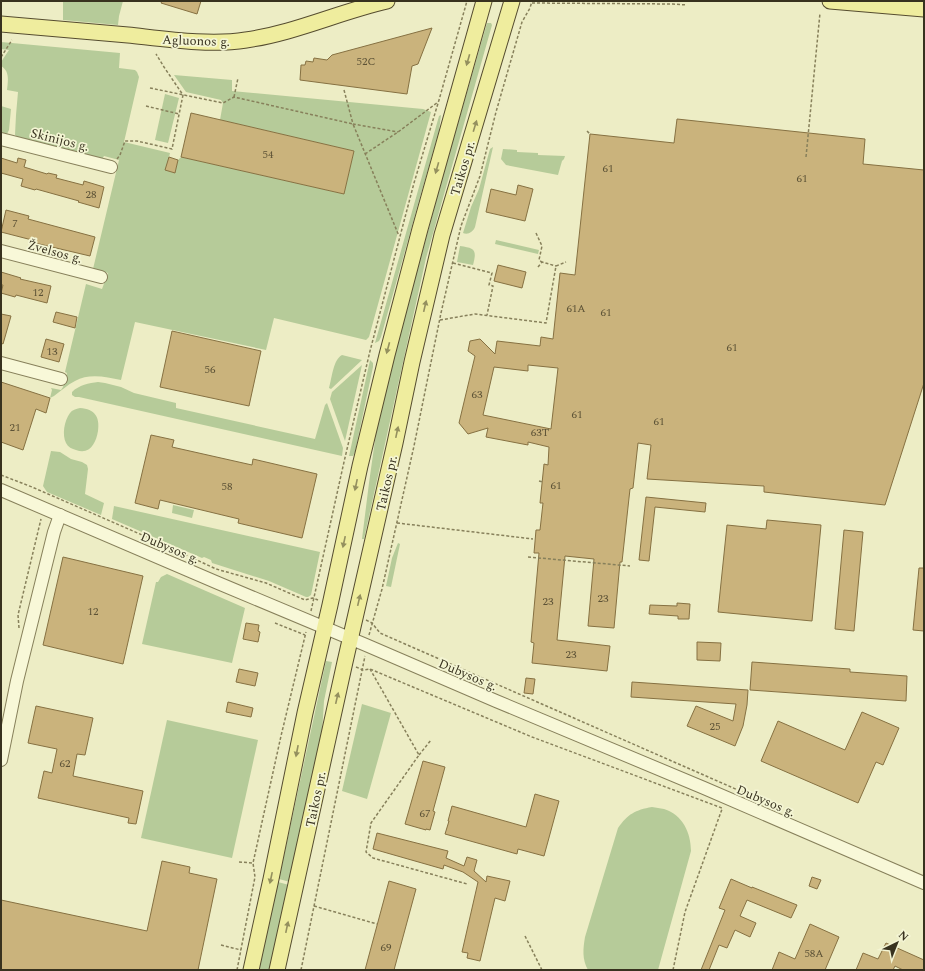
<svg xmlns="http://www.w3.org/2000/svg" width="925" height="971" font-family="Spectral,serif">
	<rect width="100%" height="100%" fill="#ededc5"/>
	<g fill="#b6cb99">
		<polygon points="63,1 123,1 119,16 118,25 63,20"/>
		<polygon points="487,23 491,23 492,25 426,258 364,539 362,539 369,483 377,426 394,356 448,158"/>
		<path d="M1,42L120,53L119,68L135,70L137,72L139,77L124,142L170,153L166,170L175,173L178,160L181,157L344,194L354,151L220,120L223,103L221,100L186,92L174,75L232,80V91L423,109L431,112L369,337L366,340L274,318L266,350L135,322L121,380C106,377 89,373 75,381C67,385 61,391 54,396L50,398L52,390L51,388L61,390L63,387L67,373L65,372L86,284L102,289L108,273L93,269L119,160L104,156L102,159L19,138L15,135L16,115L18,92L7,90C8,81 10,71 1,66V62L9,50L1,49Z"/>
		<polygon points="165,94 179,98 168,143 155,140"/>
		<polygon points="1,106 11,109 9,130 6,136 1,134"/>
		<polygon points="441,115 439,131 420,197 381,337 379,341 375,343 439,116"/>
		<path d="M493,147L475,227C473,232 468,235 463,233L471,207L479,189L490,149Z"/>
		<polygon points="503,149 517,150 517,152 538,153 538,155 565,156 564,159 562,161 558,175 506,165 501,159"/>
		<polygon points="496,240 539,250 538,254 495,244"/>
		<path d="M460,246C475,248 477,250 473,265L457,262Z"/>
		<path d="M342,355L362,360L331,389L329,388C332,378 333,360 342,355Z"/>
		<polygon points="370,360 373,363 373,367 355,452 353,456 349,456"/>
		<polygon points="362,365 345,441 330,399 332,392"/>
		<path d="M98,382L105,383L121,387L134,393L176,403V408L315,439L325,405L327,403L343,448L342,456L79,397H75L72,395V392C79,385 89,383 98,382Z"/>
		<path d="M80,408C95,409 100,417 98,431C96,443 90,455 76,450C72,449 68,447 66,443C62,435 64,421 70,413C72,410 76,409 80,408Z"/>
		<polygon points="51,451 60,452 71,459 82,462 87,465 88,469 85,494 104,503 101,515 47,492 43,486"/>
		<polygon points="173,505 194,510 192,518 172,513"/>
		<polygon points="114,506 320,552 311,595 308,597 306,597 269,581 212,563 211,560 204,557 202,558 112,519"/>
		<polygon points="398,543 400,544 391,587 386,586 392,558"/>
		<polygon points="167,574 245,608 232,663 142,644 156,582 158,582 161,577"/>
		<polygon points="326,661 332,662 324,701 322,733 290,882 279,879"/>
		<polygon points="362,704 391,713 367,799 342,791"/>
		<polygon points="167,720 258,740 232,858 141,838"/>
		<path d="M652,807C656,808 660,808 664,809C683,815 691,833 691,851L658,970H588C582,959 583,949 585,937L618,828C628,814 635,810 652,807Z"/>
		<polygon points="278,882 289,885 270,970 259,970"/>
	</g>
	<g fill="#cab37c" stroke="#867142" fill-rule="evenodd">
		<polygon points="162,1 201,1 197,14 161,3"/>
		<polygon points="432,28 418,64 412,66 407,94 300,80 301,65 305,65 306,61 313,62 314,58 327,60 332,55"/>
		<polygon points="191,113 354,151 344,194 181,157"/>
		<path d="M677,119L865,139L863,164L924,170V383L885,505L764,492V486L647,479L651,445L638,443L633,488L630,489L622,562H620L614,628L588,626L594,559L565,556L557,640L610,646L607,671L532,663L534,643L531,642L539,553H534L536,530H540L543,503H540L544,464L548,465L549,447L528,442V445L486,437L488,428L468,434L459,423L475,356L468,351L470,341L480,339L495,354L497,341L540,346L541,337L553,339L560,273L575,275L590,134L674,143ZM528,365L558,368L551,429L483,415L494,367L528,371Z"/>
		<polygon points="169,157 178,160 175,173 165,170"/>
		<polygon points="1,158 17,163 18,158 26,160 24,167 47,174 48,173 57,175 56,178 83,185 84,181 104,187 99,208 78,202 79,201 36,189 35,190 21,186 23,179 1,173"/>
		<polygon points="518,185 533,189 525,221 486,212 491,189 516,195"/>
		<polygon points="6,210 29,216 28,219 95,237 90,256 35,243 36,241 1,232"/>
		<polygon points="498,265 526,272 522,288 494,281"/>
		<polygon points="1,272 21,278 20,279 51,286 47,303 16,295 15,297 1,293 3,285 1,285"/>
		<polygon points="56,312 77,317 75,328 53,322"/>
		<polygon points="1,314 11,316 3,344 1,343"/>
		<polygon points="172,331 261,351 249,406 160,387"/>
		<polygon points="46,339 64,344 59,362 41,357"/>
		<polygon points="1,382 50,398 46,413 36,409 23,450 1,442"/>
		<polygon points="151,435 174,440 172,447 252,465 253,459 317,474 302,538 238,523 239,519 160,500 158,509 135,503"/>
		<polygon points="646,497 706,503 705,512 655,507 649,561 639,560"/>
		<polygon points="767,520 821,525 812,621 718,612 727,525 766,529"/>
		<polygon points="844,530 863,532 854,631 835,629"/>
		<polygon points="63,557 143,576 123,664 43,645"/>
		<polygon points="919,568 924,568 924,631 913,630"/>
		<polygon points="677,603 690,604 689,619 678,619 678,616 649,614 650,605 677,606"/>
		<polygon points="246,623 259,625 258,631 260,632 258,642 243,639"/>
		<polygon points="697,642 721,643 720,661 697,660"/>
		<polygon points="752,662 850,669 850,672 907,676 906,701 750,690"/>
		<polygon points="239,669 258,673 255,686 236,682"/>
		<polygon points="526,678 535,679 533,694 524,693"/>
		<polygon points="632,682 748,690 747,705 743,726 735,746 687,726 696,706 733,721 736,704 631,697"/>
		<polygon points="228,702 253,708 251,717 226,712"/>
		<polygon points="36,706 93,718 85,755 77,754 73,776 143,791 136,824 128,823 129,818 38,798 44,771 52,773 57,749 28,743"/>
		<polygon points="862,712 899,728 883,765 876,762 858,803 761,761 778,721 845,750"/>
		<polygon points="423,761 445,767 433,811 435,812 430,830 426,829 426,830 405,824"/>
		<polygon points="535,794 559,801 544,856 518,849 517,854 445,834 449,821 448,821 452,806 526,827"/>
		<polygon points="377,833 448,851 446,858 464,866 467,857 477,860 474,871 486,882 487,876 510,881 505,901 495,898 480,961 467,958 468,953 462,952 478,882 463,872 444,865 443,869 373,849"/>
		<polygon points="162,861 190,867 189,873 217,879 198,970 1,970 1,900 147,931"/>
		<polygon points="812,877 821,880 817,889 809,886"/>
		<polygon points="731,879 752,888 752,887 797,905 791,918 747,900 740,916 756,923 750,937 735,930 727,948 719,945 709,970 701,970 725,910 719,908"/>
		<polygon points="389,881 416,889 394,970 365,970"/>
		<polygon points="810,924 839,937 825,970 772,970 779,952 795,959"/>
		<polygon points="886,943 924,960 924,970 903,970 895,966 893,970 856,970 863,953 878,959"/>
	</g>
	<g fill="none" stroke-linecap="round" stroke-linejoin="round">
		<g stroke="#87805b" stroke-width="14">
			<g id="minor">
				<polyline points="1,139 111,167"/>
				<polyline points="1,251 101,277"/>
				<polyline points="1,363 61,379"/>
				<polyline points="1,490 218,583 366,645 496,701 704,788 924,883"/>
				<polyline points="1,760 17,681 54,532 60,515"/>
			</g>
		</g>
		<g stroke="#554c2f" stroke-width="17">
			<g id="major">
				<polyline points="830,1 924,9"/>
				<path d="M1,24C43,28 86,31 128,35C165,39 210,46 246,40C295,33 339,12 387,1"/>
				<polyline points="251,970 271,879 305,713 330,605 360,466 387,355 420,229 484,1"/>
				<polyline points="277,970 345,662 395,443 412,362 442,235 512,1"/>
			</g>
		</g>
		<g stroke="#87805b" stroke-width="1.5" stroke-dasharray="3 2" stroke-linecap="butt">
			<polyline points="532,3 673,4 687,5"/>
			<polyline points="1,57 12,40"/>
			<polyline points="150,88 223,103 234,97 353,124 399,236"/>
			<polyline points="344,90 353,124 398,132"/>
			<polyline points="234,97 238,78"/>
			<polyline points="146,106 179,114"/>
			<polyline points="587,131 590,134"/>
			<polyline points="365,154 398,132 438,102"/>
			<polyline points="806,157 820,13"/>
			<polyline points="117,159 120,155 125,141 137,141 172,149 183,95 164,67 156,54"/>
			<polyline points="536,233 542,246 539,260 542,262"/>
			<polyline points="453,263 492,273 489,285 493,286 487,315"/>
			<polyline points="538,267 542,262 556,266"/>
			<polyline points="440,320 475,314 546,323 556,266 566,262"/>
			<polyline points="1,475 32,487 156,541 216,569 266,583 305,600 313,598 318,600"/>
			<polyline points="539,481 543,482"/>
			<polyline points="397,523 533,539"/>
			<polyline points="528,557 630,566"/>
			<polyline points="311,611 344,462 370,351 414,183 439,100 467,1"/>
			<polyline points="366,620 372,623 380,633 747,794"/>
			<polyline points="275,623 305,635"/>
			<polyline points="19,628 18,615 41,519"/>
			<polyline points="369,635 382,589 414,446 441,313 461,226 480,176 496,112 522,22 530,8 532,1"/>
			<polyline points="356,667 363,670 370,669 532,737 722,808"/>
			<polyline points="370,669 419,755 371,823 366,852 373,858 467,884"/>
			<polyline points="419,755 431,740"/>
			<polyline points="239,862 253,863"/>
			<polyline points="314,906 377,924"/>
			<polyline points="525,936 542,970"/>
			<polyline points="221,945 241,950"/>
			<polyline points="237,970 255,877 253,863 281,736 306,632"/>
			<polyline points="301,970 365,656"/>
			<polyline points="673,970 685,912 722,809"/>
		</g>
		<use href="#minor" stroke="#f8f8d8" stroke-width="12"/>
		<use href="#major" stroke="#efed9e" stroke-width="15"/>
	</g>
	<defs><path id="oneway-solid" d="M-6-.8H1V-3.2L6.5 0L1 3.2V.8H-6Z"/></defs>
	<g fill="#94905e">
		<use href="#oneway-solid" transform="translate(468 60) rotate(106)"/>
		<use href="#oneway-solid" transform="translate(475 126) rotate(-73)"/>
		<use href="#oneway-solid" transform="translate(437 168) rotate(106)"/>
		<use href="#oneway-solid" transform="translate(425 306) rotate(-77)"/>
		<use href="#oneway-solid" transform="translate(388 348) rotate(105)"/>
		<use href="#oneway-solid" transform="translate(397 432) rotate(-78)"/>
		<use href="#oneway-solid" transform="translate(356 485) rotate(102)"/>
		<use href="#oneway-solid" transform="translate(344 542) rotate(102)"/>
		<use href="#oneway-solid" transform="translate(359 600) rotate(-77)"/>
		<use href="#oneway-solid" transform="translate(337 698) rotate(-77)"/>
		<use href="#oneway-solid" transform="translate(297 751) rotate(101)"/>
		<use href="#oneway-solid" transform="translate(271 878) rotate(102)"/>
		<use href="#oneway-solid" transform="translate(287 927) rotate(-78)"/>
	</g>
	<g text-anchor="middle" stroke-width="3.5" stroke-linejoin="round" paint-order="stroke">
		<g font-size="11" fill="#5c5236">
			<text x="366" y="65">52C</text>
			<text x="268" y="158">54</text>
			<text x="608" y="172">61</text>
			<text x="802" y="182">61</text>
			<text x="91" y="198">28</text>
			<text x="15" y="227">7</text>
			<text x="38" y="296">12</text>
			<text x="576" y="312">61A</text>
			<text x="606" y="316">61</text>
			<text x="732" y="351">61</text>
			<text x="52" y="355">13</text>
			<text x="210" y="373">56</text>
			<text x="477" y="398">63</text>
			<text x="577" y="418">61</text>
			<text x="659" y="425">61</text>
			<text x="15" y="431">21</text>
			<text x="540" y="436">63T</text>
			<text x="556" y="489">61</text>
			<text x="227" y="490">58</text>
			<text x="603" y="602">23</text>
			<text x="548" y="605">23</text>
			<text x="93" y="615">12</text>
			<text x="571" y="658">23</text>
			<text x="715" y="730">25</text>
			<text x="65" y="767">62</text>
			<text x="425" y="817">67</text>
			<text x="386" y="951">69</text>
			<text x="814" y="957">58A</text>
		</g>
		<g font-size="13" fill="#38321f" stroke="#f4f5d4">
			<text transform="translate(196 40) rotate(2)" y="5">Agluonos g.</text>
			<text transform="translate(60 139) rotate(14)" y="5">Skinijos g.</text>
			<text transform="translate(462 168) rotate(-73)" y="5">Taikos pr.</text>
			<text transform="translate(55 251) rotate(15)" y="5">Žvelsos g.</text>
			<text transform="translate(386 483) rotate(-77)" y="5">Taikos pr.</text>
			<text transform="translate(170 547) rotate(23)" y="5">Dubysos g.</text>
			<text transform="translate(468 674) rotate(23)" y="5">Dubysos g.</text>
			<text transform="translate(315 799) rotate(-78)" y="5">Taikos pr.</text>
			<text transform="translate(766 800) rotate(23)" y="5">Dubysos g.</text>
		</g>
	</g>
	<rect width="925" height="971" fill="none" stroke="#38321f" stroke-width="4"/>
	<g transform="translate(897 943) rotate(43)" stroke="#f4f5d4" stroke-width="3" paint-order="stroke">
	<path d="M0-3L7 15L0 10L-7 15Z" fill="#38321f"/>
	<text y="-6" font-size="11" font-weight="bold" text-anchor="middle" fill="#38321f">N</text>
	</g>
</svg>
